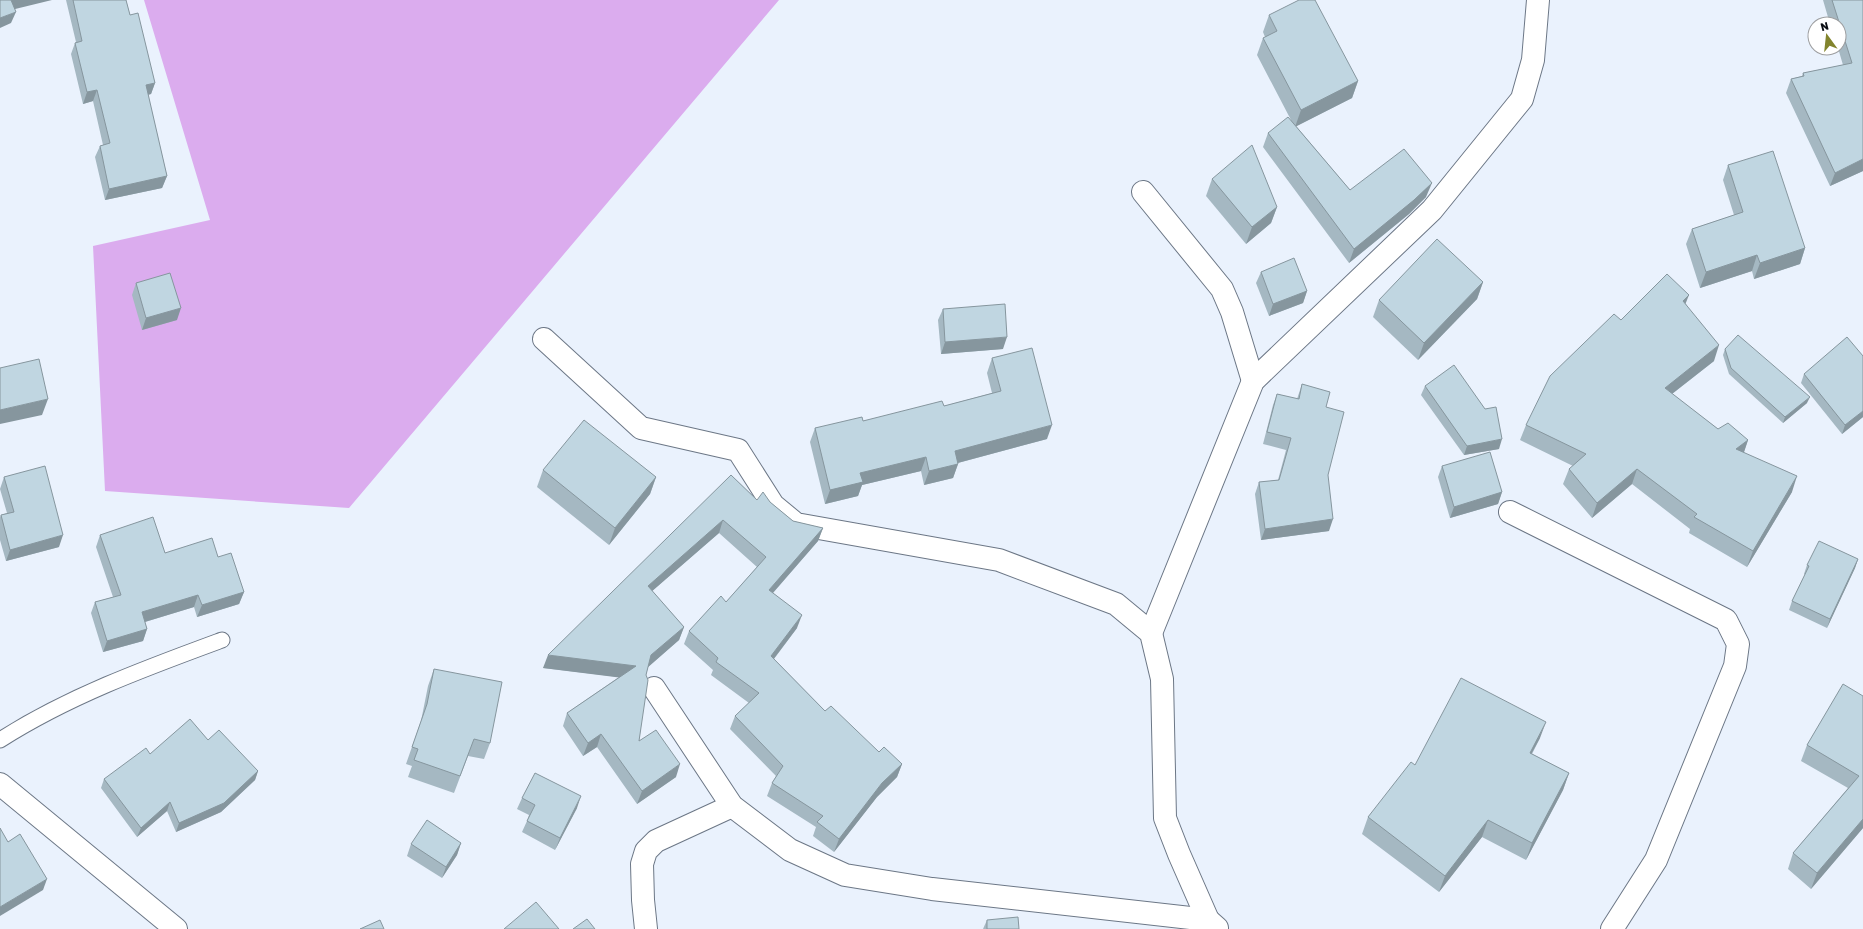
<svg xmlns="http://www.w3.org/2000/svg" width="1863" height="929" font-family="Rubik,sans-serif">
	<rect width="100%" height="100%" fill="#eaf2fd"/>
	<polygon fill="#dbacee" points="144,0 779,0 349,508 105,491 93,246 210,220"/>
	<g fill="none" stroke-linecap="round" stroke-linejoin="round">
		<g stroke="#6c7786" stroke-width="17">
			<path id="lane" d="M0,740C69,696 146,668 222,640"/>
		</g>
		<g stroke="#6c7786" stroke-width="24">
			<g id="street">
				<polyline points="1143,192 1222,289 1232,312 1253,381"/>
				<polyline points="544,339 641,428 738,450 773,505 796,524 999,560 1116,604 1151,633 1162,679 1165,818 1179,854 1208,920"/>
				<polyline points="1510,512 1726,620 1738,644 1735,666 1656,860 1612,929"/>
				<polyline points="1151,633 1253,381 1432,210 1522,99 1533,60 1538,0"/>
				<polyline points="654,688 732,806 790,850 845,875 932,889 1208,920 1217,928"/>
				<polyline points="0,784 176,929"/>
				<polyline points="646,929 643,900 642,864 646,851 656,841 732,806"/>
			</g>
		</g>
		<use href="#lane" stroke="#fff" stroke-width="15"/>
		<use href="#street" stroke="#fff" stroke-width="22"/>
	</g>
	<g fill="#a5b8c2">
		<polygon points="66,0 126,0 130,15 155,83 151,94 148,95 167,176 162,188 105,200 95,157 100,146 103,145 93,101 83,104 71,54 75,43 76,42"/>
		<polygon points="1823,0 1863,0 1863,171 1830,186 1786,93 1791,79 1802,76 1803,73 1843,65 1838,48 1839,48 1839,24 1830,24"/>
		<polygon points="1269,15 1358,81 1352,98 1296,126 1350,190 1426,197 1409,214 1349,263 1263,147 1268,133 1291,120 1257,55 1263,38 1265,37 1263,32"/>
		<polygon points="1728,165 1805,248 1800,264 1754,279 1752,271 1700,288 1686,244 1692,229 1734,215 1723,180"/>
		<polygon points="1212,179 1277,207 1271,223 1246,244 1206,196"/>
		<polygon points="1261,272 1307,291 1303,303 1269,316 1256,283"/>
		<polygon points="1483,282 1477,299 1418,360 1373,317 1379,300"/>
		<polygon points="136,283 177,320 142,330 132,295"/>
		<polygon points="1686,304 1714,361 1672,394 1718,429 1748,440 1744,452 1792,492 1747,567 1689,533 1690,529 1632,484 1592,518 1563,484 1569,469 1573,466 1520,440 1526,425 1621,320"/>
		<polygon points="943,309 1003,349 941,354 938,320"/>
		<polygon points="1725,349 1807,403 1783,423 1729,374 1723,355"/>
		<polygon points="992,358 1047,439 958,463 958,464 953,478 924,485 921,471 862,485 858,496 825,504 810,442 815,428 863,421 944,406 992,393 987,373"/>
		<polygon points="1804,374 1863,417 1842,434 1801,383"/>
		<polygon points="1302,384 1326,407 1329,531 1261,540 1255,494 1259,482 1278,480 1286,450 1263,444 1273,405 1277,394 1297,399"/>
		<polygon points="1425,386 1499,449 1464,455 1421,395"/>
		<polygon points="1442,466 1502,492 1498,504 1450,518 1438,477"/>
		<polygon points="543,470 656,477 650,494 609,545 537,487"/>
		<polygon points="731,475 757,500 770,502 793,521 823,528 818,541 773,593 797,628 774,659 825,711 879,752 902,764 897,777 877,797 834,852 813,836 816,827 767,796 772,783 776,776 730,729 735,716 749,703 711,675 713,670 684,644 689,631 726,602 757,567 719,533 652,591 684,627 679,640 648,667 646,675 639,741 676,777 637,804 597,747 583,756 563,726 567,713 619,677 543,668"/>
		<polygon points="4,477 59,547 6,561 0,540 0,517 1,515 7,513 0,489"/>
		<polygon points="100,535 165,553 218,557 244,592 239,604 197,617 194,607 145,622 147,629 143,641 103,652 91,613 95,602 113,597 96,547"/>
		<polygon points="1858,559 1855,568 1827,628 1789,610 1792,601 1805,575 1804,574 1807,565"/>
		<polygon points="434,669 490,743 484,759 468,756 454,793 408,777 412,766 406,764 421,721 428,686"/>
		<polygon points="1863,696 1863,828 1811,889 1788,869 1793,853 1848,788 1801,761 1807,745"/>
		<polygon points="1540,738 1532,754 1569,773 1563,790 1526,860 1482,837 1439,892 1362,834 1368,817 1415,765"/>
		<polygon points="208,740 258,771 255,780 221,812 176,832 167,811 137,837 101,788 104,779 150,754"/>
		<polygon points="522,798 577,808 555,850 522,832 527,821 529,815 517,809"/>
		<polygon points="461,843 457,855 442,878 407,856 411,844"/>
		<polygon points="987,920 1019,929 983,929"/>
	</g>
	<g fill="#86969e">
		<polygon points="11,0 52,0 7,11"/>
		<polygon points="16,12 11,23 0,28 0,18"/>
		<polygon points="1358,81 1352,98 1295,127 1301,110"/>
		<polygon points="155,83 151,94 142,96 146,85"/>
		<polygon points="97,90 93,101 83,104 87,92"/>
		<polygon points="1863,159 1863,171 1830,186 1835,173"/>
		<polygon points="167,176 162,188 105,200 109,189"/>
		<polygon points="1432,183 1426,197 1409,214 1349,263 1354,249"/>
		<polygon points="1277,207 1271,223 1246,244 1252,227"/>
		<polygon points="1805,248 1800,264 1754,279 1760,263"/>
		<polygon points="1757,255 1752,271 1700,288 1706,272"/>
		<polygon points="1483,282 1477,299 1418,360 1424,343"/>
		<polygon points="1307,291 1303,303 1269,316 1273,304"/>
		<polygon points="1689,295 1683,310 1683,301"/>
		<polygon points="181,308 177,320 142,330 146,318"/>
		<polygon points="1007,337 1003,349 941,354 945,342"/>
		<polygon points="1719,345 1714,361 1659,404 1665,388"/>
		<polygon points="1810,397 1807,403 1783,423 1785,417"/>
		<polygon points="48,399 42,415 0,424 0,410"/>
		<polygon points="1863,411 1863,417 1842,434 1845,425"/>
		<polygon points="1052,425 1047,439 950,465 955,451"/>
		<polygon points="1502,439 1499,449 1464,455 1467,446"/>
		<polygon points="1748,440 1743,455 1736,449"/>
		<polygon points="926,457 921,471 862,485 858,496 825,504 830,490 860,473"/>
		<polygon points="958,464 953,478 924,485 929,471"/>
		<polygon points="1637,469 1632,484 1592,518 1597,503"/>
		<polygon points="1797,476 1792,492 1747,567 1753,551"/>
		<polygon points="656,477 650,494 609,545 615,528"/>
		<polygon points="1502,492 1498,504 1450,518 1454,507"/>
		<polygon points="1333,519 1329,531 1261,540 1265,529"/>
		<polygon points="723,520 719,533 643,599 648,586"/>
		<polygon points="823,528 818,541 764,603 769,590"/>
		<polygon points="63,535 59,547 6,561 10,550"/>
		<polygon points="1858,559 1855,568 1827,628 1830,619"/>
		<polygon points="244,592 239,604 197,617 202,605"/>
		<polygon points="198,595 194,607 138,624 142,612"/>
		<polygon points="802,615 797,628 766,669 771,656"/>
		<polygon points="684,627 679,640 647,668 651,655"/>
		<polygon points="147,629 143,641 103,652 107,641"/>
		<polygon points="548,655 636,666 631,679 543,668"/>
		<polygon points="1546,722 1540,738 1523,769 1530,753"/>
		<polygon points="601,734 597,747 583,756 588,743"/>
		<polygon points="680,764 676,777 637,804 642,791"/>
		<polygon points="902,764 897,777 877,797 834,852 839,839 882,783"/>
		<polygon points="258,771 255,780 221,812 176,832 179,823"/>
		<polygon points="1569,773 1563,790 1526,860 1532,843"/>
		<polygon points="581,796 577,808 555,850 560,838"/>
		<polygon points="170,802 167,811 137,837 141,828"/>
		<polygon points="1863,819 1863,828 1811,889 1817,873"/>
		<polygon points="1488,820 1482,837 1439,892 1445,876"/>
		<polygon points="461,843 457,855 442,878 446,867"/>
		<polygon points="47,879 43,890 0,916 0,907"/>
	</g>
	<g fill="#c0d6e1" stroke="#86969e">
		<polygon points="0,0 11,0 16,12 0,18"/>
		<polygon points="73,0 126,0 130,15 138,13 155,83 146,85 167,176 109,189 100,146 110,143 97,90 87,92 75,43 82,41"/>
		<polygon points="1299,0 1315,0 1358,81 1301,110 1263,38 1277,31 1269,15"/>
		<polygon points="1832,0 1863,0 1863,159 1835,173 1791,79 1804,76 1803,73 1852,63"/>
		<polygon points="1288,117 1350,190 1404,149 1432,183 1414,200 1354,249 1268,133"/>
		<polygon points="1252,145 1277,207 1252,227 1212,179"/>
		<polygon points="1773,151 1805,248 1760,263 1757,255 1706,272 1692,229 1743,212 1728,165"/>
		<polygon points="1437,239 1483,282 1424,343 1379,300"/>
		<polygon points="1294,258 1307,291 1273,304 1261,272"/>
		<polygon points="170,273 181,308 146,318 136,283"/>
		<polygon points="1667,274 1689,295 1683,301 1719,345 1665,388 1718,429 1728,423 1748,440 1736,449 1797,476 1753,551 1694,517 1697,514 1637,469 1597,503 1569,469 1586,454 1526,425 1550,376 1614,314 1621,320"/>
		<polygon points="1005,304 1007,337 945,342 943,309"/>
		<polygon points="1738,335 1810,397 1785,417 1731,368 1725,349"/>
		<polygon points="1847,337 1863,356 1863,411 1845,425 1804,374"/>
		<polygon points="1032,348 1052,425 955,451 958,464 929,471 926,457 860,473 863,482 830,490 815,428 862,417 863,421 942,401 944,406 1001,391 992,358"/>
		<polygon points="39,359 48,399 0,410 0,368"/>
		<polygon points="1454,365 1485,409 1496,407 1502,439 1467,446 1425,386"/>
		<polygon points="1302,384 1330,392 1326,407 1344,412 1328,475 1333,519 1265,529 1259,482 1279,480 1291,438 1267,432 1277,394 1299,399"/>
		<polygon points="584,420 656,477 615,528 543,470"/>
		<polygon points="1490,452 1502,492 1454,507 1442,466"/>
		<polygon points="45,466 63,535 10,550 1,515 14,512 4,477"/>
		<polygon points="731,475 757,500 763,492 770,502 793,521 823,528 769,590 802,615 771,656 825,711 831,706 879,752 884,747 902,764 882,783 839,839 817,822 823,816 772,783 783,766 735,716 759,693 716,662 718,658 689,631 721,596 726,602 766,557 723,520 648,586 684,627 651,655 646,675 648,680 639,741 656,730 680,764 642,791 601,734 588,743 567,713 636,666 548,655"/>
		<polygon points="153,517 165,553 212,538 218,557 231,553 244,592 202,605 198,595 142,612 147,629 107,641 95,602 121,595 100,535"/>
		<polygon points="1819,541 1858,559 1830,619 1792,601 1809,566 1807,565"/>
		<polygon points="434,669 502,682 490,743 474,739 460,776 414,760 418,749 412,747 427,704"/>
		<polygon points="1461,678 1546,722 1530,753 1569,773 1532,843 1488,820 1445,876 1368,817 1411,762 1415,765"/>
		<polygon points="1843,684 1863,696 1863,819 1817,873 1793,853 1859,776 1807,745"/>
		<polygon points="190,719 208,740 219,730 258,771 224,803 179,823 170,802 141,828 104,779 146,748 150,754"/>
		<polygon points="535,773 581,796 560,838 527,821 535,805 522,798"/>
		<polygon points="427,820 461,843 446,867 411,844"/>
		<polygon points="0,828 8,842 20,834 47,879 0,907"/>
		<polygon points="536,902 559,929 504,929"/>
		<polygon points="1018,917 1019,929 987,929 987,920"/>
		<polygon points="587,919 595,929 573,929"/>
		<polygon points="380,920 384,929 360,929"/>
	</g>
	<g transform="translate(1827 36) rotate(345)"><circle r="19" fill="#ffffff" stroke="#9d9ea0"/>
	<path d="M0-3L7 15L0 10L-7 15Z" fill="#82842d"/>
	<text y="-6" font-size="11" font-weight="bold" text-anchor="middle" fill="#090c12">N</text>
	</g>
</svg>
